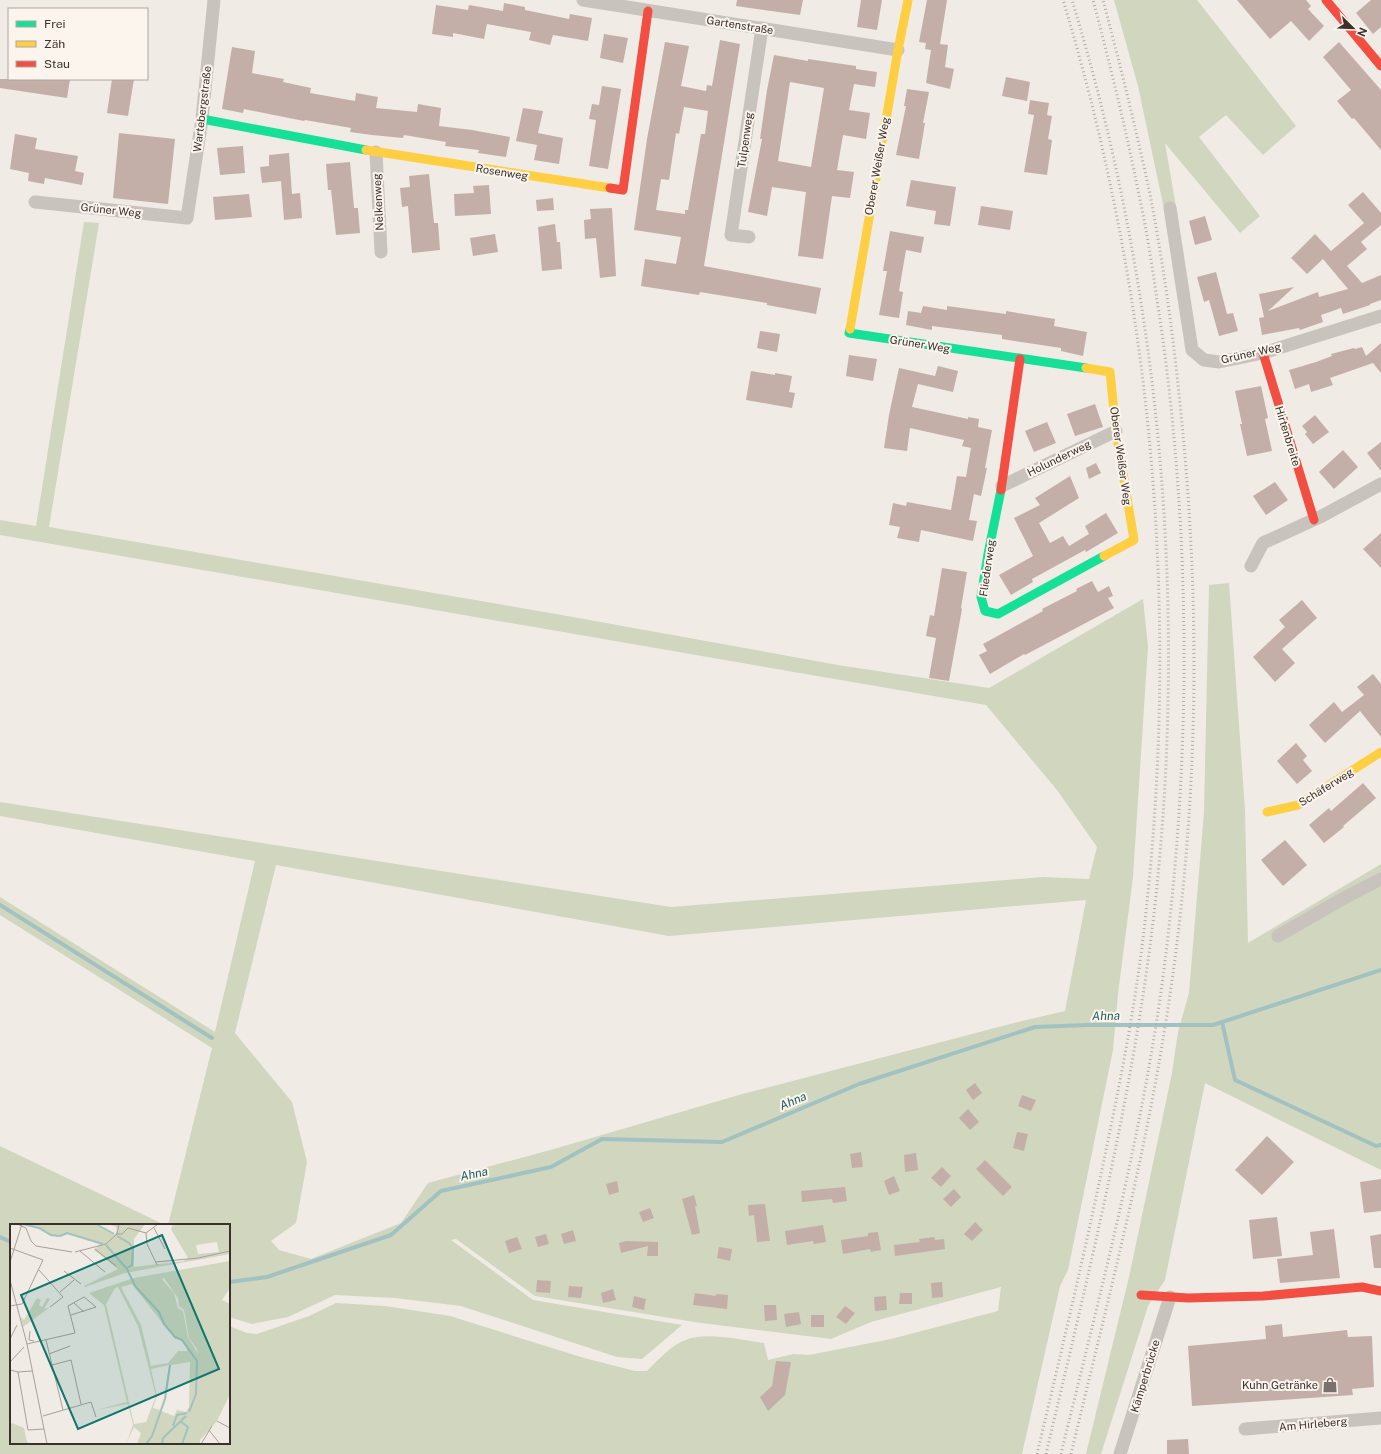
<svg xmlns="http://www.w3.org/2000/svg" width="1381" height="1454" font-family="'Public Sans',sans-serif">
	<rect width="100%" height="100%" fill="#f0ebe5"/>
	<g fill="#d1d6bf" fill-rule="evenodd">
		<polygon points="1114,0 1197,0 1296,126 1263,155 1226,115 1199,137 1260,216 1240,233 1165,143 1176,207 1164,209 1138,86"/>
		<path d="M84,222L99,223L49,527L556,614L838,665L989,688L1143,599L1148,646L1133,877L1118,994L1113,1050L1068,1270L1060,1286L1022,1454H0V1146L165,1225H11V1443H229V1326L247,1333L257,1334L309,1316L336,1303L385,1306L450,1316L584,1358L635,1371H647C659,1359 671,1345 688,1339C707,1332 743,1340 764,1343L768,1360L793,1354L809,1355L891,1339L998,1311L1001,1287L871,1322L831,1339L701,1323L535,1296L456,1239L451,1240L533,1300L682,1325L642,1359L617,1357L461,1306L395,1298L335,1295L288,1317L252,1324L229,1317V1225H168L212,1048L0,915V897L215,1032L255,861L0,816V802L671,907L1043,877L1089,879L1097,847L1057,790L986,705L0,535V520L36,526ZM276,865L669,936L1086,900L1065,1011L1014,1023L739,1095L554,1149L428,1183L401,1223L311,1259L279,1250L271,1241L296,1223L307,1162L292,1102L235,1033Z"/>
		<polygon points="1229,583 1245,810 1248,943 1381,864 1381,1170 1205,1083 1165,1280 1148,1306 1101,1454 1086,1454 1129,1277 1172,1073 1178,1032 1189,993 1204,812 1209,585"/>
	</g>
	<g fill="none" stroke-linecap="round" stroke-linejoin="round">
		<g stroke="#a1c2c1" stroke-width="4">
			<polyline points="0,905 212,1038"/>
			<polyline points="1222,1022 1235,1080 1376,1146 1381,1145"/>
			<polyline points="0,1237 11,1242"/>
			<polyline points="229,1282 267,1277 391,1235 441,1191 551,1167 602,1139 722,1142 859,1084 1035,1027 1087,1025 1213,1025 1381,970"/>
		</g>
	</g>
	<g fill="#c3afa7" fill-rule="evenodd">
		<polygon points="737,0 803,0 800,15 736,6"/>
		<polygon points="861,0 882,0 877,30 857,27"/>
		<polygon points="927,0 947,0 940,44 948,45 945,67 954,69 950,89 926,83 931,50 925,49 926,43 919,42"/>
		<polygon points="1237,0 1306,0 1311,6 1308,9 1324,26 1309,41 1291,21 1270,39"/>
		<polygon points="1371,0 1381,0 1381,27 1373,34 1356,13"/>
		<polygon points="504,3 525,7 525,10 569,19 570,14 592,18 588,41 553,35 550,45 529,40 531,32 487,24 484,39 453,33 453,37 432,34 436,5 468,10 469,5 503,11"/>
		<polygon points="604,34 628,38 623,63 600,58"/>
		<path d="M720,40L740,44L704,266L821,288L816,314L767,305V303L700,292L699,295L641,286L645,259L676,264L681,237L634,230L647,139L665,42L689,46L681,86L706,91L707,85L712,86ZM684,107L708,111L705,134H701L688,210H685V214L656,210L661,179L669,180L676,133L679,134Z"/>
		<polygon points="1339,42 1381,90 1381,150 1354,118 1352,119 1337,101 1351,90 1323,57"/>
		<polygon points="232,47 255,51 252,73 284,79 283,82 311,88 310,93 355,101 356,93 378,97 376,108 417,112 418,104 441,108 439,126 472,130 510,137 506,157 478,153 479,150 445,146 446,142 404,135 403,138 372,135 350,132 351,128 305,120 304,121 244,109 243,113 222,109"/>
		<path d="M774,55L808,61V59L856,66V69L877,72L875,87L854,84L849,110L870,113L866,139L843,135L837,170L854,172L850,198L832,196L823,259L798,256L806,192L772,187L767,216L748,212L762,139H760L767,90ZM790,82L824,88L811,167L778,161Z"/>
		<polygon points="1006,77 1030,82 1027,101 1002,96"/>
		<polygon points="0,79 70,79 67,98 0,88"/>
		<polygon points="112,79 134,79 128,116 107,113"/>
		<polygon points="602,86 621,89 608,169 589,166 596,120 589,119 592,104 599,105"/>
		<polygon points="907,89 929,92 923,123 925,123 919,159 896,155 906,106 904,106"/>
		<polygon points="1030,100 1049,103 1047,115 1052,116 1048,139 1052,140 1047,175 1024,172 1034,115 1028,114"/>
		<polygon points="523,108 543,111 538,133 563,138 559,164 534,160 537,145 516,141"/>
		<polygon points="119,133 175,139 168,204 113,198"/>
		<polygon points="15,134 37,138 35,149 78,156 75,171 84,173 82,185 45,178 44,184 28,181 29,173 10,169"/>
		<polygon points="243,146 245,173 220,175 217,148"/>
		<polygon points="289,153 292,194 300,193 302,218 284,220 281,181 262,183 260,167 269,166 269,155"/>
		<polygon points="350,162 354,208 358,208 360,233 336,235 331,190 328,190 326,164"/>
		<polygon points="429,174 434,223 438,223 440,250 412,253 408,206 402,207 400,188 410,187 409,176"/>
		<polygon points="911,180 956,187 950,226 934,224 936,211 906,206"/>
		<polygon points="489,185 491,214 455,216 454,194 474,193 473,186"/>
		<polygon points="1363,192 1381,213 1381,225 1361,242 1367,249 1347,266 1362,283 1381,275 1381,300 1370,304 1370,305 1343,314 1341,308 1321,315 1323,322 1300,330 1299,328 1262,335 1259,318 1264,317 1259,294 1294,287 1268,311 1318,292 1319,297 1348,289 1323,259 1307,274 1291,258 1315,234 1331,251 1364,223 1348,205"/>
		<polygon points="249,194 252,217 215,220 213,197"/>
		<polygon points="553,198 554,210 537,211 536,200"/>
		<polygon points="981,206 1013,211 1010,230 978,225"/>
		<polygon points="612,208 616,276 600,278 596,238 585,239 584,220 591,219 590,209"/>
		<polygon points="1205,216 1212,240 1195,245 1189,221"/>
		<polygon points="555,224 557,242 560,242 562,269 542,271 538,227"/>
		<polygon points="890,231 924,237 921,253 906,250 899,291 903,292 899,318 879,315 887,271 883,271"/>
		<polygon points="495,234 498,252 473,256 470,238"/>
		<polygon points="1216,272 1227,314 1233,313 1238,331 1219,336 1209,300 1204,302 1197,277"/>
		<polygon points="923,306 947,310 947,306 1006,314 1006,311 1055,319 1054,326 1087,332 1083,356 1061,351 1061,348 1002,339 1002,335 932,326 932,330 906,325 908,311 921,313"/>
		<polygon points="760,331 780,334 777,352 757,348"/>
		<polygon points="1381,343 1381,373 1373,363 1330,378 1333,385 1311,392 1309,384 1295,389 1289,370 1316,362 1332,356 1331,354 1354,348 1355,349 1362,347 1366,356"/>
		<polygon points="849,355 877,359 873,381 846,376"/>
		<polygon points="938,366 958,371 953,392 918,384 912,407 968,419 968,417 979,419 978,427 992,430 985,468 987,468 981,496 974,494 969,520 977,521 973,541 921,530 919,542 897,538 900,527 889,525 893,503 906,506 907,502 951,510 957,476 966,477 971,448 962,446 964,440 910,428 907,451 884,448 889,415 899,368 935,376"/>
		<polygon points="751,371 775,375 775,373 792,376 789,392 795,393 792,408 746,400"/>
		<polygon points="1261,386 1268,418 1265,419 1272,451 1247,456 1240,424 1242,424 1235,391"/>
		<polygon points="1095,404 1103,427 1075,436 1067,414"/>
		<polygon points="1315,415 1329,432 1313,444 1305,434 1307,432 1302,426"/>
		<polygon points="1047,422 1056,443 1034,452 1025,431"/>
		<polygon points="1381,442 1381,471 1367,453"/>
		<polygon points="1343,450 1358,467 1334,489 1319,472"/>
		<polygon points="1096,463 1101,473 1089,479 1086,468"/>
		<polygon points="1070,476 1079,498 1039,523 1050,543 1063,536 1069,546 1089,534 1085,526 1106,513 1118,533 1086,552 1085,550 1032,579 1033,582 1011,595 999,575 1033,556 1014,518 1040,505 1035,498"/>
		<polygon points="1275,482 1288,500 1266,515 1253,496"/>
		<polygon points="1381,533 1381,568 1363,549"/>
		<polygon points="942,568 967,572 961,608 962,609 949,681 929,678 936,638 926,636 930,615 934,616"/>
		<polygon points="1092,581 1098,592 1109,586 1113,596 1108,598 1114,608 1025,655 1024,654 990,674 979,655 987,651 983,644 1043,611 1042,609 1077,591 1076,589"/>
		<polygon points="1302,600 1317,618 1282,649 1295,663 1275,682 1253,657 1285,627 1279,620"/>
		<polygon points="1373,674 1381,684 1381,737 1360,711 1325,743 1309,725 1334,702 1342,712 1364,695 1357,687"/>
		<polygon points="1296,743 1307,756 1303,760 1312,771 1297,784 1277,761"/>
		<polygon points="1363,783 1376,798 1343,826 1344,827 1324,843 1309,825 1329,808 1331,811"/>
		<polygon points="1285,840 1307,865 1283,886 1261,860"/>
		<polygon points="975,1083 982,1093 973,1100 966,1090"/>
		<polygon points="1022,1095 1036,1100 1031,1111 1018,1106"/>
		<polygon points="968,1109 979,1122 970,1130 959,1118"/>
		<polygon points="1017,1132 1028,1134 1024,1151 1013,1148"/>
		<polygon points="1267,1136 1294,1162 1262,1195 1235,1170"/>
		<polygon points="861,1152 863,1167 852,1168 850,1154"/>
		<polygon points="916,1153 918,1170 905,1172 904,1155"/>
		<polygon points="985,1160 1012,1187 1003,1196 976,1169"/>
		<polygon points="942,1167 951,1176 941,1187 931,1178"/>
		<polygon points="894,1176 900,1191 889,1195 884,1181"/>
		<polygon points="1381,1179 1381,1211 1364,1213 1360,1182"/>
		<polygon points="617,1181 619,1192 609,1195 606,1184"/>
		<polygon points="845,1187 847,1201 833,1203 832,1199 802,1202 801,1191"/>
		<polygon points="954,1189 961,1197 951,1207 943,1199"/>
		<polygon points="694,1195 697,1206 695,1206 700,1233 692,1235 682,1199"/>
		<polygon points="765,1204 770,1241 757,1242 754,1215 749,1216 748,1205"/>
		<polygon points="650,1208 654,1218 643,1222 639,1212"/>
		<polygon points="1277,1217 1282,1256 1253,1259 1249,1220"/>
		<polygon points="975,1222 983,1230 972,1241 964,1234"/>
		<polygon points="823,1225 826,1242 814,1244 813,1241 787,1245 785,1231"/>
		<polygon points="1334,1229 1340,1278 1280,1283 1277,1259 1313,1255 1310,1232"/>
		<polygon points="573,1230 576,1241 564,1244 561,1234"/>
		<polygon points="878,1232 881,1250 871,1252 870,1249 843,1254 841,1240 868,1236 868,1233"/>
		<polygon points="546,1234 549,1244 538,1247 535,1237"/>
		<polygon points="1381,1234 1381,1268 1374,1268 1370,1236"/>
		<polygon points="517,1237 522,1249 509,1253 505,1241"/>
		<polygon points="934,1237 935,1240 944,1239 945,1249 895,1256 894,1245 920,1242 919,1239"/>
		<polygon points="626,1241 658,1242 658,1256 647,1256 648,1246 621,1253 619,1243"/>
		<polygon points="719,1247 732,1249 730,1261 717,1258"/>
		<polygon points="537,1280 551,1281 550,1293 536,1292"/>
		<polygon points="942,1282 943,1297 932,1298 931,1283"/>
		<polygon points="569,1286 583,1287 581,1298 568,1297"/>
		<polygon points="613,1289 616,1300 603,1303 601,1293"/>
		<polygon points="695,1293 716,1296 716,1294 728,1295 727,1309 693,1305"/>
		<polygon points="900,1293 912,1293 912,1304 899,1304"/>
		<polygon points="634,1296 646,1299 644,1310 632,1307"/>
		<polygon points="886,1296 887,1310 875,1311 874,1297"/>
		<polygon points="764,1305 776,1305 777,1320 765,1321"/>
		<polygon points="845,1306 855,1313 846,1324 836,1317"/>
		<polygon points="799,1312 801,1324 786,1327 784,1314"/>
		<rect x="811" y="1315" width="13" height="12"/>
		<polygon points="1282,1324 1283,1337 1347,1330 1348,1337 1372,1336 1374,1387 1352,1389 1353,1395 1192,1406 1188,1346 1266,1339 1265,1326"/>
		<polygon points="776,1361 791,1362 785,1395 768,1411 760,1397 772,1386"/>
		<polygon points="1188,1439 1189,1454 1167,1454 1167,1440"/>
	</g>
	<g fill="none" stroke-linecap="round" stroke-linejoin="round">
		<g stroke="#c9c3be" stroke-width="13">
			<polyline points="583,0 898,50"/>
			<polyline points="376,152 381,252"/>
			<polyline points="35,202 187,218 202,119 214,0"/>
			<polyline points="1170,208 1192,350 1204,360 1219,362 1263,353 1381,316"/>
			<polyline points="749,237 731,235 762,28"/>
			<polyline points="1002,486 1116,431"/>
			<polyline points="1251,566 1263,543 1322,516 1381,484"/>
			<polyline points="1278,936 1344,898 1381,879"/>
			<polyline points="1245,1429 1381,1418"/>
			<polyline points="1120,1454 1170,1297"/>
		</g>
		<g stroke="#16e098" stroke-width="9">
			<polyline points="202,119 366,150"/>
			<polyline points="850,329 849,333 1086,368"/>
			<polyline points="1001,490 988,554 981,597 985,611 998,614 1104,556"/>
		</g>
		<g stroke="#ffcf43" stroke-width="9">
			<polyline points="366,150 610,188"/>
			<polyline points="850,329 898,50 908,0"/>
			<polyline points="1086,368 1110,372 1116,431 1134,540 1104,556"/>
			<polyline points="1267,812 1298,805 1381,752"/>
		</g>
		<g stroke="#f24e42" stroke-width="9">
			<polyline points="1326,0 1381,66"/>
			<polyline points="610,188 623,190 648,11"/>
			<polyline points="1263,353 1314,520"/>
			<polyline points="1001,490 1020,359"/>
			<polyline points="1141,1295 1188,1298 1263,1296 1362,1287 1381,1291"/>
		</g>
		<g stroke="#b1aca8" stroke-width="3" stroke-dasharray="1 3" stroke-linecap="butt">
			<path d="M1037,1454C1061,1353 1085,1252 1106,1150C1123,1068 1139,986 1147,902C1179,600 1151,291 1063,0"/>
			<path d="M1046,1454C1084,1293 1124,1132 1147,968C1192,649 1166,308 1072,0"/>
			<path d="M1061,1454C1100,1293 1143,1133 1164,969C1191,758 1191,544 1162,333C1155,287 1149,240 1139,195C1126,129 1110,65 1093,0"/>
			<path d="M1071,1454C1105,1312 1142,1171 1165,1027C1198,824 1202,619 1181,414C1174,341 1164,267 1150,194C1136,129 1120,64 1103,0"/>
		</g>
	</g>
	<defs>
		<g id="shop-bare" transform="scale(1.2)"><path d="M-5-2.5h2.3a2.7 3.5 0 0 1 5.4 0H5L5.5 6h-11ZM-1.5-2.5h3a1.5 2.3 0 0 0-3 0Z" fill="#7a716c" stroke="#fbf5ee" stroke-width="2.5" paint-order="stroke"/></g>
	</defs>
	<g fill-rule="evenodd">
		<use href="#shop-bare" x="1330" y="1385"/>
	</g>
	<g text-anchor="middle" stroke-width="4" stroke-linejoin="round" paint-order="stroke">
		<g font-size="11" fill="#3b302b" stroke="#fbf5ee">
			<text transform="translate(740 25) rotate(9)" y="4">Gartenstraße</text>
			<text transform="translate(202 109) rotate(-83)" y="4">Wartebergstraße</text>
			<text transform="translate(745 140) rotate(-82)" y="4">Tulpenweg</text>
			<text transform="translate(877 166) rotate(-80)" y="4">Oberer Weißer Weg</text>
			<text transform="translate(502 172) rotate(9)" y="4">Rosenweg</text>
			<text transform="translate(378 202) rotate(-93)" y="4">Nelkenweg</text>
			<text transform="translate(111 210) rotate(6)" y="4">Grüner Weg</text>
			<text transform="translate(920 344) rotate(9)" y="4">Grüner Weg</text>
			<text transform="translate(1251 353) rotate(-13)" y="4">Grüner Weg</text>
			<text transform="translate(1288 436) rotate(73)" y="4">Hirtenbreite</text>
			<text transform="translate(1121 456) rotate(82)" y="4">Oberer Weißer Weg</text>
			<text transform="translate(1059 458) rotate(-26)" y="4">Holunderweg</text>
			<text transform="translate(987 568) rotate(-82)" y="4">Fliederweg</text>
			<text transform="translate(1326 787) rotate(-32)" y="4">Schäferweg</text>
			<text transform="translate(1145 1376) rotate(-73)" y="4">Kämperbrücke</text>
			<text transform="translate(1313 1424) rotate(-5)" y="4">Am Hirleberg</text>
		</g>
		<g font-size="11" fill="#3b302b" stroke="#fbf5ee" text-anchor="end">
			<text x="1318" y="1389">Kuhn Getränke</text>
		</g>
		<g font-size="12" font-style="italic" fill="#1f5a5e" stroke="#fbf5ee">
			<text transform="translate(1106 1016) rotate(-1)" y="4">Ahna</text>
			<text transform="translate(793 1101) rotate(-23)" y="4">Ahna</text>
			<text transform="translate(474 1174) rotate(-12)" y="4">Ahna</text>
		</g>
	</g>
	<g transform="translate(10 1224)">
		<rect width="220" height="220" fill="#f0ebe5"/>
		<path d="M10,0H84L104,11L107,7L106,3L98,0H135L124,15V43L174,37L178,34L161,5L163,0H220V30L115,49L75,63L74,62L108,45L84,26L90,20L58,10L50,13L41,12L27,4ZM207,18L209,28L188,30L186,21ZM220,37V64L212,76L220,80V170L207,197L190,216V220H127L131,209L124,203L116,220L123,201L118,180L86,186L117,178L94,81L79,69L124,54ZM154,54L168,74L169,82L174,86L179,114L187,125L188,130L178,113L173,87L168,84L164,69L152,55ZM122,60L165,115H170L177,123V127H168L158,139L141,142L131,101L111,63ZM108,63L128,102L146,172L136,198L124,200L96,80L105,64ZM180,138L179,183L176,188L167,186L164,192L151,187L161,141ZM159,141L154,175L150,186L143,184L147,172L141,145ZM27,74L31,76L29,81L32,83L37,74L40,75L34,85L40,83L13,103L11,93L14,96ZM2,199L14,204L17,218L21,220H0V201Z" fill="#d1d6bf" fill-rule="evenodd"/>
		<path fill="none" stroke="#a1c2c1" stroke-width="2" d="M13,0L29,4L41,11L50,12L57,9L93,20M86,0L104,10M107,12L119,19L123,24L122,41L117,44M96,21L117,45L125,62L149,88L154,100L165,113L172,116L187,137L186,170L179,188M170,197L178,203L172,220M163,202L167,191L177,189M136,220L142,212L155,175L160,141M152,220L153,214L176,192"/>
		<path fill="none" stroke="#a8a09b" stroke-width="1" d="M7,0L16,4L21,17L26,22L62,28M113,0H128M144,4L155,25M136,9L137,20L147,41M107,10H112L118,4L136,9L148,0M0,24L33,36L12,80L0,82M85,25L106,42M70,27L95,48M65,28L96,20L107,10L109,0M0,38L12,0M146,38L188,34L220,27M29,46L53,73L40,83M54,47L71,60M0,56L17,120L37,220M50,68L64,56M64,79L74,88M20,107L19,116L24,117M0,115L7,101M36,116L53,186M17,120L65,109L58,82L74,73L86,83L61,91M39,130L60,122M0,138L14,123M42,141L61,136L71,180M0,146L8,148L22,147M8,148L18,206L34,205M33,192L81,178L86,193M207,197L220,204M199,206L210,220M191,220L202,202"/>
		<path fill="#0f766e" fill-opacity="0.15" stroke="#0f766e" stroke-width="2" d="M152,11L209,145L68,205L11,71Z"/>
		<rect width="220" height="220" fill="none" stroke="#3b302b" stroke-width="2"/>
	</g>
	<rect x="8" y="8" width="140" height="72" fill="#fbf5ee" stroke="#aea6a0"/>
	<rect x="16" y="21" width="20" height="6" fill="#16e098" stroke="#aea6a0"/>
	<text x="44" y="28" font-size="12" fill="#3b302b">Frei</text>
	<rect x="16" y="41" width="20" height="6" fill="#ffcf43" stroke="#aea6a0"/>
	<text x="44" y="48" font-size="12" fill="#3b302b">Zäh</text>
	<rect x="16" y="61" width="20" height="6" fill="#f24e42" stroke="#aea6a0"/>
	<text x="44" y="68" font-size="12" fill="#3b302b">Stau</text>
	<g transform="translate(1353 28) rotate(113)" stroke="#fbf5ee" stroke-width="3" paint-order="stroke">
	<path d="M0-3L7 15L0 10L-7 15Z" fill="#3b302b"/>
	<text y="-6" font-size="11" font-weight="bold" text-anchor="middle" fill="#3b302b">N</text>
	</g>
</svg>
